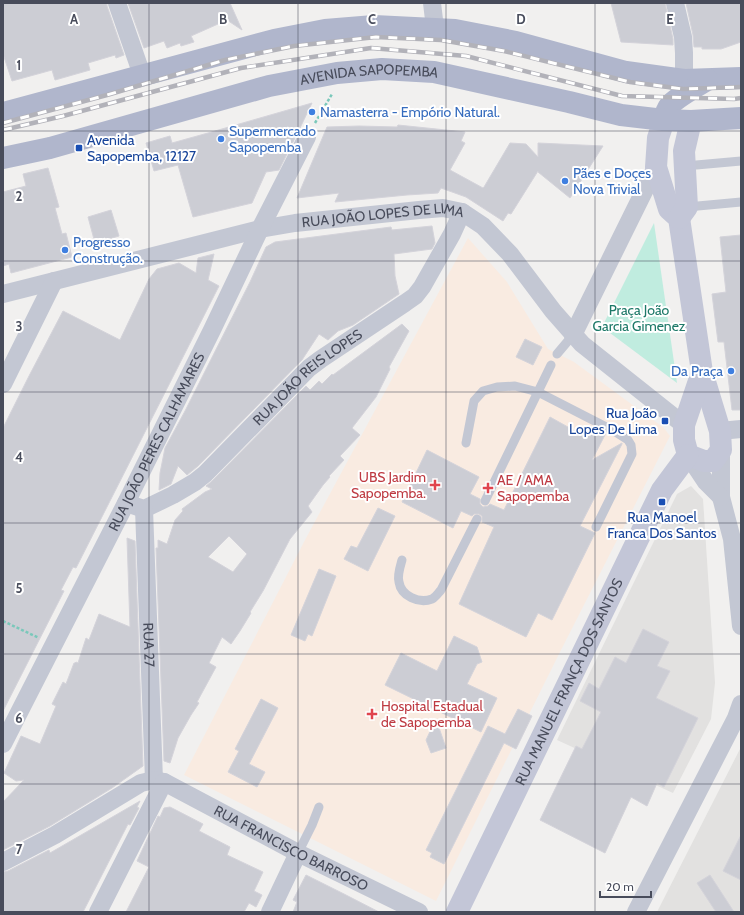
<svg xmlns="http://www.w3.org/2000/svg" width="744" height="915" font-family="Cabin,sans-serif">
	<rect width="100%" height="100%" fill="#f1f0ef"/>
	<g fill="#e2e1e0">
		<polygon points="691,486 703,499 715,683 711,719 673,793 557,740 677,494"/>
		<polygon points="741,747 741,912 657,912"/>
	</g>
	<polygon fill="#f9ebe1" points="468,238 507,282 548,349 574,362 664,428 670,436 559,654 436,901 184,775 305,540"/>
	<polygon fill="#c0ecdf" points="654,223 677,383 602,327"/>
	<g fill="#cccdd4" stroke="#d4d3da" fill-rule="evenodd">
		<polygon points="3,3 107,3 107,6 124,55 116,58 115,55 88,63 90,70 55,80 52,70 12,81 3,54"/>
		<polygon points="128,3 230,3 242,30 227,20 191,36 194,42 181,46 180,43 167,48 164,41 144,48"/>
		<polygon points="611,3 665,3 673,39 673,45 621,42"/>
		<polygon points="686,3 741,3 741,42 721,49 702,49 702,47 694,47 693,35"/>
		<polygon points="312,103 299,130 279,170 266,172 252,203 193,217 178,165 154,171 146,143 170,136 172,143 208,133"/>
		<polygon points="398,125 465,132 461,141 465,143 450,170 483,188 484,187 510,143 526,144 538,157 538,143 603,146 570,198 538,172 538,171 511,214 508,213 503,221 466,197 441,188 438,193 407,195 335,202 339,193 297,198 327,127 359,126 397,127"/>
		<polygon points="48,168 59,207 55,208 62,234 66,233 72,257 11,273 9,264 3,266 3,192 26,186 23,174"/>
		<polygon points="111,210 119,236 95,243 88,217"/>
		<polygon points="432,226 435,243 432,249 394,254 395,276 399,294 353,325 338,331 328,340 319,334 302,360 198,466 187,475 178,466 171,484 159,490 160,473 165,448 185,411 250,282 266,247 275,242 391,227 392,230"/>
		<polygon points="741,235 741,410 732,410 724,342 718,342 712,294 726,292 720,237"/>
		<polygon points="214,254 208,280 219,286 76,568 73,567 61,590 64,591 3,711 3,428 29,376 63,311 120,340 149,279 157,269 179,263 196,273 198,258"/>
		<path d="M402,324L409,331L389,367L390,369L376,397L352,428L360,435L340,456L344,460L329,476L330,477L323,485L308,506L312,512L290,539L263,591L250,612L251,613L240,631L231,644L222,637L209,663L216,667L197,702L199,703L191,715L178,738L170,763L164,761L156,548H158V540L167,544L175,520L183,511L182,509L205,492L212,489L206,486L212,481L306,386L310,390L319,381L322,384L332,374L333,375ZM229,536L247,554L233,572L208,557Z"/>
		<polygon points="525,339 542,347 533,365 516,357"/>
		<polygon points="550,417 584,436 590,426 606,433 592,460 622,443 622,444 580,526 595,533 552,620 538,613 526,637 459,604 494,527 482,522 482,516 479,514 474,514 472,516 461,511 453,528 402,502 427,450 479,477 470,494 480,499 480,504 483,507 488,506 490,504 504,510"/>
		<polygon points="378,508 395,516 368,571 344,559 351,546 357,548"/>
		<polygon points="127,538 135,541 143,766 112,788 50,826 3,850 3,802 24,780 16,781 4,773 21,736 40,744 56,706 52,704 63,682 66,684 74,663 75,663 76,662 78,663 86,638 89,640 99,614 130,627"/>
		<polygon points="319,569 336,576 312,636 308,634 305,641 291,635"/>
		<polygon points="643,629 669,642 657,666 670,671 656,698 698,718 664,787 657,783 647,806 631,797 605,853 540,820 576,746 582,749 601,712 580,701 589,683 599,689 615,657 626,663"/>
		<polygon points="454,636 477,647 482,662 477,664 467,684 497,698 481,732 385,685 401,653 437,671"/>
		<polygon points="261,699 278,708 249,764 265,772 257,787 228,772 239,751 235,749"/>
		<polygon points="518,709 532,716 516,749 504,743 444,864 430,857 432,853 426,850 488,726 505,734"/>
		<polygon points="436,719 446,748 431,753 426,740"/>
		<polygon points="140,801 137,807 139,808 130,825 128,824 83,912 3,912 3,872 8,871 49,850 50,853"/>
		<polygon points="170,807 203,824 199,831 230,847 227,855 263,872 254,891 262,895 256,907 249,903 244,912 126,912 149,867 137,861 158,816 160,817 164,808"/>
		<polygon points="741,835 741,880 723,871"/>
		<polygon points="306,875 344,894 379,912 293,912 297,902 293,900"/>
		<polygon points="710,875 734,912 716,912 697,883"/>
	</g>
	<g fill="none" stroke-linecap="round" stroke-linejoin="round">
		<g stroke="#7ac8ba" stroke-width="2.5" stroke-dasharray="3 2" stroke-linecap="butt">
			<polyline points="315,123 332,94"/>
			<polyline points="3,621 39,638"/>
		</g>
		<g stroke="#c3c7d3" stroke-width="9">
			<polyline points="685,166 741,161"/>
			<polyline points="687,207 741,202"/>
			<polyline points="557,354 573,335"/>
			<polyline points="466,443 474,401 483,391 497,387 515,386 538,392 614,431 628,440 631,445 632,454 596,527"/>
			<polyline points="485,501 551,365"/>
			<path d="M402,560C400,567 397,576 399,582C401,596 419,604 432,599C436,597 438,593 441,590L477,519"/>
			<polyline points="298,853 312,825 319,807"/>
		</g>
		<g stroke="#c3c7d3" stroke-width="18">
			<polyline points="117,3 142,75"/>
			<polyline points="432,3 435,28"/>
			<polyline points="675,3 683,37 684,53 684,80"/>
			<path id="s1" d="M3,294L260,229L295,223L419,210L443,208L462,212L483,226L510,254L553,311L582,344L684,425"/>
			<polyline points="573,335 656,167"/>
			<polyline points="3,384 54,281"/>
			<polyline points="720,431 741,429"/>
			<polyline points="721,450 721,497 732,539 741,626"/>
			<polyline points="688,455 706,482 721,497"/>
			<path id="s2" d="M126,503L144,509L173,495L195,482L205,474L309,368L321,359L405,303L415,296L422,287L452,234L462,212"/>
			<path id="s3" d="M144,509L154,780"/>
			<path id="s4" d="M3,744L126,503L212,330L260,229L307,137"/>
			<path id="s5" d="M3,862L55,835L141,783L154,780L164,782L298,853L419,912"/>
			<polyline points="98,912 164,782"/>
			<polyline points="270,912 298,853"/>
			<polyline points="636,912 736,718 741,704"/>
		</g>
		<g stroke="#c3c6d7" stroke-width="22">
			<polyline points="664,120 658,138 656,167 669,209 679,218 702,372 720,431 721,450 713,461 704,461 688,455"/>
			<polyline points="679,218 687,207 684,151 691,121"/>
			<polyline points="688,455 684,440 684,425 702,372"/>
			<path id="s6" d="M457,912L658,498L662,490L688,455"/>
		</g>
		<g stroke="#b0b6cc" stroke-width="22">
			<polyline points="3,113 274,40 325,30 374,26 455,30 516,42 626,72 684,80 741,78"/>
			<path d="M664,120C665,115 666,110 670,105C677,97 697,86 707,80"/>
			<path id="s7" d="M3,158L50,148L269,86L337,73L382,69L434,72L569,102L621,115L664,120L691,121L741,118"/>
		</g>
		<g stroke="#b2b2b9" stroke-width="4.5">
			<g id="rail">
				<polyline points="3,123 107,95 225,60 294,46 376,37 441,40 504,51 630,82 683,89 741,87"/>
				<polyline points="3,130 63,116 241,68 371,48 466,56 622,96 734,99 741,98"/>
			</g>
		</g>
		<use href="#rail" stroke="#fff" stroke-width="3" stroke-dasharray="9" stroke-linecap="butt"/>
	</g>
	<path fill="none" stroke="#484c5b" stroke-width="1" stroke-opacity="0.55" d="M149,3V912M298,3V912M446,3V912M595,3V912M3,131H741M3,261H741M3,392H741M3,523H741M3,654H741M3,784H741"/>
	<g fill="#3f7fe0" stroke="#fff" stroke-width="1.5">
		<circle cx="312" cy="112" r="4"/>
		<circle cx="221" cy="139" r="4"/>
		<circle cx="565" cy="181" r="4"/>
		<circle cx="65" cy="250" r="4"/>
		<circle cx="731" cy="371" r="4"/>
	</g>
	<g fill="#1a4fb4" stroke="#fff" stroke-width="1.5">
		<rect x="75" y="144" width="8" height="8" rx="2"/>
		<rect x="661" y="417" width="8" height="8" rx="2"/>
		<rect x="658" y="498" width="8" height="8" rx="2"/>
	</g>
	<g fill="#e0444e" stroke="#fff" stroke-width="1.5">
		<path d="M433 479h4v4h4v4h-4v4h-4v-4h-4v-4h4z"/>
		<path d="M486 482h4v4h4v4h-4v4h-4v-4h-4v-4h4z"/>
		<path d="M370 708h4v4h4v4h-4v4h-4v-4h-4v-4h4z"/>
	</g>
	<g text-anchor="middle" stroke-width="4" stroke-linejoin="round" paint-order="stroke">
		<g font-size="14" fill="#484c5b" stroke="#fff">
			<text dy="5" stroke="none"><textPath href="#s7" startOffset="377">AVENIDA SAPOPEMBA</textPath></text>
			<text dy="5" stroke="none"><textPath href="#s1" startOffset="389">RUA JOÃO LOPES DE LIMA</textPath></text>
			<text dy="5" stroke="none"><textPath href="#s2" startOffset="231">RUA JOÃO REIS LOPES</textPath></text>
			<text dy="5" stroke="none"><textPath href="#s4" startOffset="339">RUA JOÃO PERES CALHAMARES</textPath></text>
			<text dy="5" stroke="none"><textPath href="#s3" startOffset="136">RUA 27</textPath></text>
			<text dy="5" stroke="none"><textPath href="#s6" startOffset="256">RUA MANUEL FRANÇA DOS SANTOS</textPath></text>
			<text dy="5" stroke="none"><textPath href="#s5" startOffset="326">RUA FRANCISCO BARROSO</textPath></text>
		</g>
		<g font-size="14" fill="#366cbe" stroke="#fff" text-anchor="start">
			<text x="320" y="117">Namasterra - Empório Natural.</text>
			<text x="229" y="136">Supermercado<tspan x="229" dy="16">Sapopemba</tspan></text>
			<text x="573" y="178">Pães e Doçes<tspan x="573" dy="16">Nova Trivial</tspan></text>
			<text x="73" y="247">Progresso<tspan x="73" dy="16">Construção.</tspan></text>
			<text x="723" y="376" text-anchor="end">Da Praça</text>
		</g>
		<g font-size="14" fill="#164399" stroke="#fff" text-anchor="start">
			<text x="87" y="145">Avenida<tspan x="87" dy="16">Sapopemba, 12127</tspan></text>
			<text x="657" y="418" text-anchor="end">Rua João<tspan x="657" dy="16">Lopes De Lima</tspan></text>
			<text x="662" y="522" text-anchor="middle">Rua Manoel<tspan x="662" dy="16">Franca Dos Santos</tspan></text>
		</g>
		<g font-size="14" fill="#1d7968" stroke="#fff">
			<text x="639" y="315">Praça João<tspan x="639" dy="16">Garcia Gimenez</tspan></text>
		</g>
		<g font-size="14" fill="#be3a42" stroke="#fff" text-anchor="start">
			<text x="426" y="482" text-anchor="end">UBS Jardim<tspan x="426" dy="16">Sapopemba.</tspan></text>
			<text x="497" y="485">AE / AMA<tspan x="497" dy="16">Sapopemba</tspan></text>
			<text x="381" y="711">Hospital Estadual<tspan x="381" dy="16">de Sapopemba</tspan></text>
		</g>
	</g>
	<g font-size="13" text-anchor="middle" font-weight="bold" fill="#484c5b" stroke="#fff" stroke-width="4" stroke-linejoin="round" paint-order="stroke">
		<text x="74" y="24">A</text>
		<text x="223" y="24">B</text>
		<text x="372" y="24">C</text>
		<text x="521" y="24">D</text>
		<text x="670" y="24">E</text>
		<text x="19" y="70">1</text>
		<text x="19" y="201">2</text>
		<text x="19" y="331">3</text>
		<text x="19" y="462">4</text>
		<text x="19" y="593">5</text>
		<text x="19" y="723">6</text>
		<text x="19" y="854">7</text>
	</g>
	<rect width="744" height="915" fill="none" stroke="#484c5b" stroke-width="8"/>
	<path d="M600 891v6h51v-6" fill="none" stroke="#484c5b" stroke-width="2"/>
	<text x="606" y="891" font-size="12" fill="#484c5b" stroke="#ffffff" stroke-width="3" paint-order="stroke">20 m</text>
</svg>
